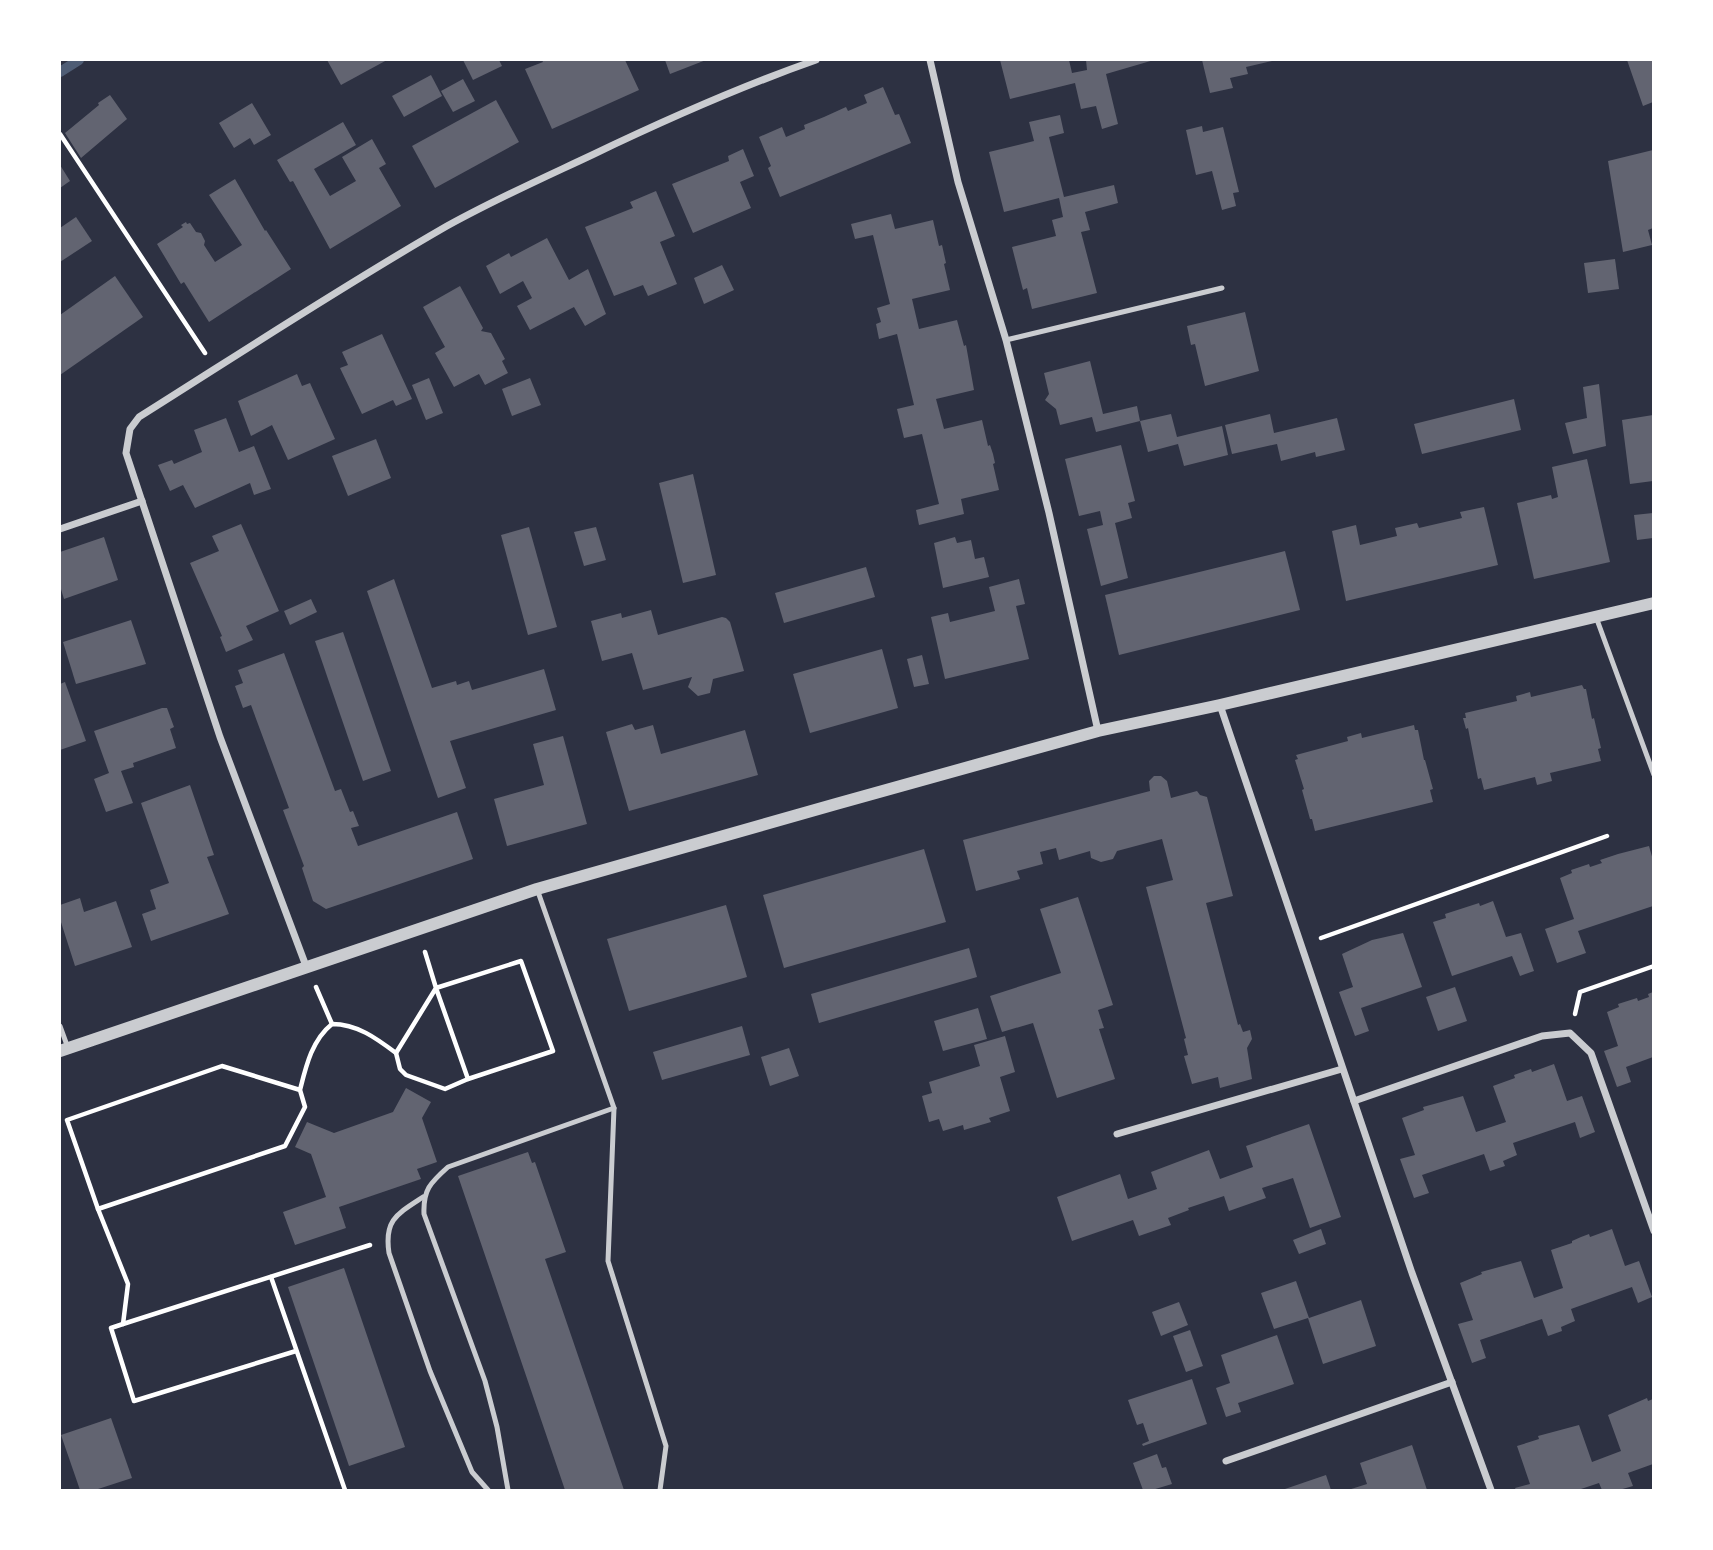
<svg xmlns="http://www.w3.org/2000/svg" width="1713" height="1550" font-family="Karla,sans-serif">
	<rect width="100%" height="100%" fill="#2d3142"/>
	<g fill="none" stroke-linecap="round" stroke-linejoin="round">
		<polyline stroke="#4f5d75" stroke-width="10" points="60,72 79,60"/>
	</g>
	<g fill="#626471">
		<polygon points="327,60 387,60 341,85"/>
		<polygon points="463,60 499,60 502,66 473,80"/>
		<polygon points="542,60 625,60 639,90 552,129 525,69 543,62"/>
		<polygon points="665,60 706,60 670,74"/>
		<polygon points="1000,60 1069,60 1072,73 1087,70 1086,60 1154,60 1106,74 1118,124 1102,129 1096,106 1081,109 1075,83 1010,99"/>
		<polygon points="1202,60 1272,60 1272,61 1246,67 1248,74 1230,78 1233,88 1210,93"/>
		<polygon points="1627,60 1653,60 1653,102 1643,106"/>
		<polygon points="431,75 442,96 404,117 392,96"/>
		<polygon points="463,79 475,101 453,112 441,91"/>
		<polygon points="883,87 895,115 899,114 911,143 780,197 768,168 771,166 759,137 782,127 786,137 805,129 804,125 824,117 846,107 848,111 867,103 864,95"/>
		<polygon points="110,95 127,119 81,158 65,133 99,105 98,103"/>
		<polygon points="496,100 519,142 435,188 412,146"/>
		<polygon points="252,103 271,135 254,145 250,138 234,148 219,123"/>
		<polygon points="1060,115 1064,133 1049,137 1064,197 1114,185 1118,203 1085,212 1090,230 1081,232 1097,293 1032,309 1027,288 1023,290 1012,247 1056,236 1052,220 1063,217 1059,198 1004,212 989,152 1034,141 1029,122"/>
		<polygon points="343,122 356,145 314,169 330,196 356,181 342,157 372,139 386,164 379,168 401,206 330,249 293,181 290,182 277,160"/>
		<polygon points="1202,126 1203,132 1223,127 1239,192 1233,193 1236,206 1222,210 1212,171 1196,175 1186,130"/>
		<polygon points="743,149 754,176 740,182 751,208 693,233 672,184 729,161 728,156"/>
		<polygon points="1653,150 1653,228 1648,230 1652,245 1623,252 1608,161"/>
		<polygon points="60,165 70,181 60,188"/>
		<polygon points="235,179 265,231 266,230 291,269 209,322 184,282 181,284 157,244 183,227 181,225 186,222 187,224 190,223 196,232 201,233 205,241 204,245 215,262 242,245 209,195"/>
		<polygon points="656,191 675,236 660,242 677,284 648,296 643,285 614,296 585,227 633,208 630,202"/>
		<polygon points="891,214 895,229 933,220 939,246 942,245 946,263 944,264 950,290 912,299 919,329 957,320 964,346 966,345 974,390 936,399 944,429 982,420 988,446 990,445 993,454 995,463 993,464 999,490 961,499 964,514 919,525 916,510 939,504 922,434 904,438 897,409 914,405 897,334 879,339 876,324 881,322 877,308 890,304 873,235 855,239 851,224"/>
		<polygon points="76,217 92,241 60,262 60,228"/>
		<polygon points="547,238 569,280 588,269 606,314 585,326 574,307 530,330 517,306 532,298 523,281 500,294 486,266 509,253 511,257"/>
		<polygon points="1615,259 1619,289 1588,293 1584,263"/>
		<polygon points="722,265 734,290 704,304 694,278"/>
		<polygon points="115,276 143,317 60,375 60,315"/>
		<polygon points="460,286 483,328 481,331 491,333 505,359 502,361 508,373 485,385 479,374 454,387 435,353 445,347 423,307"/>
		<polygon points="1245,312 1259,371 1205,386 1195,344 1191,345 1187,326"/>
		<polygon points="382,334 412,399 396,406 393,400 362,414 340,368 348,365 342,352"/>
		<polygon points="1090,361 1103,414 1137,406 1140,421 1171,414 1177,437 1222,426 1228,455 1184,466 1178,444 1148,452 1140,421 1096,432 1092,417 1060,425 1056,409 1045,400 1049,394 1044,373"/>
		<polygon points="297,374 302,386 310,383 335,439 288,460 272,425 251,436 238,401"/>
		<polygon points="429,378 443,413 426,420 412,385"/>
		<polygon points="530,378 541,405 512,416 502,389"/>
		<polygon points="1599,384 1606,446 1573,454 1565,423 1587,418 1583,387"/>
		<polygon points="1514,399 1521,430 1422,454 1414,424"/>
		<polygon points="1270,414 1274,433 1337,418 1345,450 1316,457 1315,452 1281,461 1277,444 1232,454 1225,425"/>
		<polygon points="1653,415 1653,481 1630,484 1622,420"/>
		<polygon points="226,418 239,452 254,446 271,489 254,495 250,483 195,508 183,485 170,491 158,465 172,460 174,464 202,452 194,430"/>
		<polygon points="376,439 391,478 348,496 332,456"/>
		<polygon points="1121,445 1135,501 1128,503 1132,518 1115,523 1128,578 1101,586 1087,529 1103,525 1100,511 1079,516 1065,459"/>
		<polygon points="1587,459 1610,562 1534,579 1517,503 1551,495 1552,499 1558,497 1552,467"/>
		<polygon points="693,474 716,575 683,583 659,483"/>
		<polygon points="1484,507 1498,565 1346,601 1332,531 1356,525 1360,545 1397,536 1395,528 1417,523 1419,528 1462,518 1460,512"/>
		<polygon points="1653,513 1653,538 1637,540 1634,515"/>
		<polygon points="241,524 279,611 246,626 253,640 226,652 220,637 222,636 190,563 219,551 212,536"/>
		<polygon points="529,527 557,627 528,635 501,535"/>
		<polygon points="596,527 606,560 584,566 574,532"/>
		<polygon points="104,537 118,580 64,599 60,586 60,552"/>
		<polygon points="955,537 957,543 971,540 975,559 984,557 989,577 943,588 934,543"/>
		<polygon points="1285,551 1300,610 1119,655 1105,595"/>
		<polygon points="866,567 875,597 784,623 775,593"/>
		<polygon points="394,579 432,688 456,681 457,685 469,681 472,690 544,669 556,710 450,741 466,788 438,798 367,591"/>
		<polygon points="1019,579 1025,604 1016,606 1029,659 945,679 931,617 948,613 950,622 995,611 989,587"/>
		<polygon points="311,599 317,612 290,625 284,611"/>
		<polygon points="651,610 658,635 722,617 726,618 730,622 744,671 713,679 710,693 698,696 688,687 692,677 643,690 632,653 602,661 591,621 621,613 622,618"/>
		<polygon points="131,620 146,664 76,684 63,642"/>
		<polygon points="343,632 391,771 363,781 315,641"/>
		<polygon points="882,649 898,708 810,733 793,674"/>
		<polygon points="284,653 335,791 341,789 350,812 353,811 359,826 351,828 358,846 457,812 473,859 326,909 313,901 302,868 304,866 283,810 289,808 251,705 243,708 235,686 243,683 238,670"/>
		<polygon points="922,655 929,684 914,687 907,659"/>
		<polygon points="65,682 86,741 60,750 60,684"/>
		<polygon points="1582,685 1584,689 1586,689 1592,719 1594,718 1601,748 1598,749 1601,761 1550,773 1552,781 1537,785 1535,777 1484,790 1481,778 1478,779 1468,728 1466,729 1463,718 1466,718 1465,713 1517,701 1516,696 1530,692 1531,697"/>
		<polygon points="162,708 167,708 174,727 170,729 176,748 133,763 134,767 121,771 133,803 106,812 94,779 109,773 94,731"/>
		<polygon points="632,724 635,730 653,725 661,754 745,730 758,775 629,811 606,732"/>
		<polygon points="1414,725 1415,730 1418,730 1424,760 1425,760 1433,789 1430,790 1433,802 1315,831 1312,819 1310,819 1302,790 1304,789 1295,760 1298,759 1296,755 1348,741 1347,737 1361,733 1362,738"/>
		<polygon points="563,736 587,824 507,846 494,799 544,785 533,744"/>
		<polygon points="1154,776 1161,776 1167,781 1171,798 1197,791 1200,795 1207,797 1233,896 1206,903 1238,1025 1240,1024 1243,1032 1250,1030 1252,1039 1247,1048 1252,1079 1220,1088 1218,1077 1192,1084 1184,1056 1188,1055 1184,1039 1186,1038 1146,887 1173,880 1162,839 1117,851 1113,859 1101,862 1091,858 1090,851 1059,860 1056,848 1040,852 1043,864 1017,871 1020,879 976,891 963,840 1150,791 1149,781"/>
		<polygon points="190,785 214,855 207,857 229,914 151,941 142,914 156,909 150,890 169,883 141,803"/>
		<polygon points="1649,846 1653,860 1653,906 1578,931 1586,953 1557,963 1545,929 1574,919 1560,878 1572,873 1571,870 1589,864 1590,867 1602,863 1600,860 1618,854"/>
		<polygon points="924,849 946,922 784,968 763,895"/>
		<polygon points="1078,897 1113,1005 1098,1010 1104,1028 1099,1029 1115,1079 1057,1098 1033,1023 1002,1032 990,996 1061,973 1040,909"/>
		<polygon points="80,898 84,912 116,901 132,947 75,966 60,919 60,905"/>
		<polygon points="1493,901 1506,937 1521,933 1534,971 1520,976 1512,956 1452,976 1433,922 1446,918 1445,914 1479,903 1480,906"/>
		<polygon points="726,905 747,977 629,1011 607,939"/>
		<polygon points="1403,933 1422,987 1361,1008 1369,1031 1355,1036 1339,992 1353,987 1342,954 1372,940"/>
		<polygon points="969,948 977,977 819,1023 811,994"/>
		<polygon points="1455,987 1467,1021 1438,1031 1426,997"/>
		<polygon points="1653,992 1653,1057 1626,1067 1631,1082 1617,1087 1604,1051 1618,1046 1607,1012 1619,1007 1618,1004 1637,998 1638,1001 1649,997 1648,994"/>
		<polygon points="978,1008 987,1039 943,1051 934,1021"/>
		<polygon points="742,1026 750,1055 662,1080 653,1052"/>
		<polygon points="1005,1036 1015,1072 1000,1077 1010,1111 989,1118 991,1122 964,1130 963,1125 943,1131 939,1119 929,1122 922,1096 932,1093 929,1082 980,1066 974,1045"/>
		<polygon points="789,1048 799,1076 770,1086 761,1057"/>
		<polygon points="1554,1064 1567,1101 1582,1096 1595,1132 1580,1138 1575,1122 1513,1143 1517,1155 1503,1161 1505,1166 1490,1171 1484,1154 1422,1175 1429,1193 1414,1198 1400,1159 1415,1155 1402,1118 1424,1110 1423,1107 1463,1096 1476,1132 1506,1122 1493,1086 1515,1078 1514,1075 1531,1069 1532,1072"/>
		<polygon points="406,1088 431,1102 422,1118 437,1162 417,1169 421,1179 339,1207 346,1228 295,1245 283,1212 326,1197 311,1154 295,1147 307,1122 334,1133 393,1112"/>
		<polygon points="1309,1124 1341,1217 1310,1228 1293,1178 1262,1188 1266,1198 1229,1211 1224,1196 1188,1208 1189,1210 1168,1218 1171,1225 1139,1236 1133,1220 1072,1241 1057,1197 1120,1174 1128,1199 1157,1189 1151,1172 1209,1150 1220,1179 1253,1167 1246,1146"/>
		<polygon points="528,1152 532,1163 535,1162 566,1252 545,1259 624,1490 565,1490 458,1176"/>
		<polygon points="1321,1229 1326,1244 1299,1254 1293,1240"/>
		<polygon points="1612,1229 1625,1266 1639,1261 1652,1297 1638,1303 1632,1287 1571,1309 1575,1321 1561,1327 1562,1331 1548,1336 1542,1319 1480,1340 1486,1358 1472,1363 1458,1324 1473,1320 1460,1283 1482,1274 1481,1272 1521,1261 1534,1298 1563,1288 1551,1250 1572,1243 1572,1241 1581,1237 1589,1234 1590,1237"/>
		<polygon points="344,1268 405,1447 349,1466 288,1287"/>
		<polygon points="1296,1281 1309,1318 1361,1300 1376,1346 1323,1364 1308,1318 1274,1329 1261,1293"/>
		<polygon points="1179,1302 1188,1325 1161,1336 1152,1312"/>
		<polygon points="1190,1330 1203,1366 1186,1372 1173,1336"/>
		<polygon points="1277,1335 1294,1384 1238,1403 1241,1412 1226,1417 1216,1388 1230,1383 1221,1355"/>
		<polygon points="1192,1379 1207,1424 1143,1446 1142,1444 1149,1441 1143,1423 1137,1425 1128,1400"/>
		<polygon points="1647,1398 1648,1401 1653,1399 1653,1464 1628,1473 1633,1486 1619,1490 1602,1490 1599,1483 1578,1490 1516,1490 1515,1488 1530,1484 1517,1446 1539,1439 1538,1436 1579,1425 1592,1462 1621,1451 1608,1415"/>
		<polygon points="111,1418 132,1478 95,1490 80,1490 61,1435"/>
		<polygon points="1412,1445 1427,1490 1348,1490 1367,1484 1360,1463"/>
		<polygon points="1157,1454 1162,1468 1166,1467 1172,1484 1152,1490 1143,1490 1133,1463"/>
		<polygon points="1326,1475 1331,1490 1282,1490"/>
	</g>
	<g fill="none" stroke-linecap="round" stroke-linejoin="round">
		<g stroke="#fff" stroke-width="4.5">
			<polyline points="60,134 205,353"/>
			<polyline points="1321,938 1607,836"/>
			<polyline points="316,987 332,1024"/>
			<polyline points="1575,1014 1580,992 1654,966"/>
			<polyline points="396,1053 400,1069 406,1075 445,1089 468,1079"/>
			<path d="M300,1090L305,1107L285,1146L98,1209L67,1120L222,1066L300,1090C306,1066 312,1040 332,1024C357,1024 376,1038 396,1053L436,988L468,1079L553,1051L521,961L436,988L425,952"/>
			<polyline points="98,1209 128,1284 123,1324 370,1245"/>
			<polyline points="271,1277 345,1490"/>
			<polyline points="123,1324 111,1328 134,1401 296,1351"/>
		</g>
		<g stroke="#caccd0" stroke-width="5">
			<polyline points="1006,340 1222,288"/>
			<polyline points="1596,617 1654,775"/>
			<polyline points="537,889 614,1108 608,1261 666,1446 660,1490"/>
			<polyline points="60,1026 68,1048"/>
			<path d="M423,1197C397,1214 384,1220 389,1253L430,1371L472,1472L488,1490"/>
			<path d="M508,1490L497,1427L485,1381L424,1214C423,1190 430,1183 448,1167L614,1108"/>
		</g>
		<g stroke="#caccd0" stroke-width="7">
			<polyline points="930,60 958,182 1006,340 1049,513 1098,731"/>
			<polyline points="60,529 142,501"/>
			<polyline points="1220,705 1412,1273 1491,1490"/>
			<path d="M306,966L220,737L126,453L130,429L139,417C239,354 338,289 440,230C489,202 541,179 592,155C665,120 739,87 816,60"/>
			<polyline points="1354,1101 1542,1036 1570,1033 1591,1053 1654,1231"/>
			<polyline points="1117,1134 1342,1069"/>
			<polyline points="1226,1461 1452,1382"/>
		</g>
		<polyline stroke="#caccd0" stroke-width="12" points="60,1051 537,889 836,804 1098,731 1220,705 1654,603"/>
	</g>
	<rect width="1713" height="1550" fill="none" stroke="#ffffff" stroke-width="122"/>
</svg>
